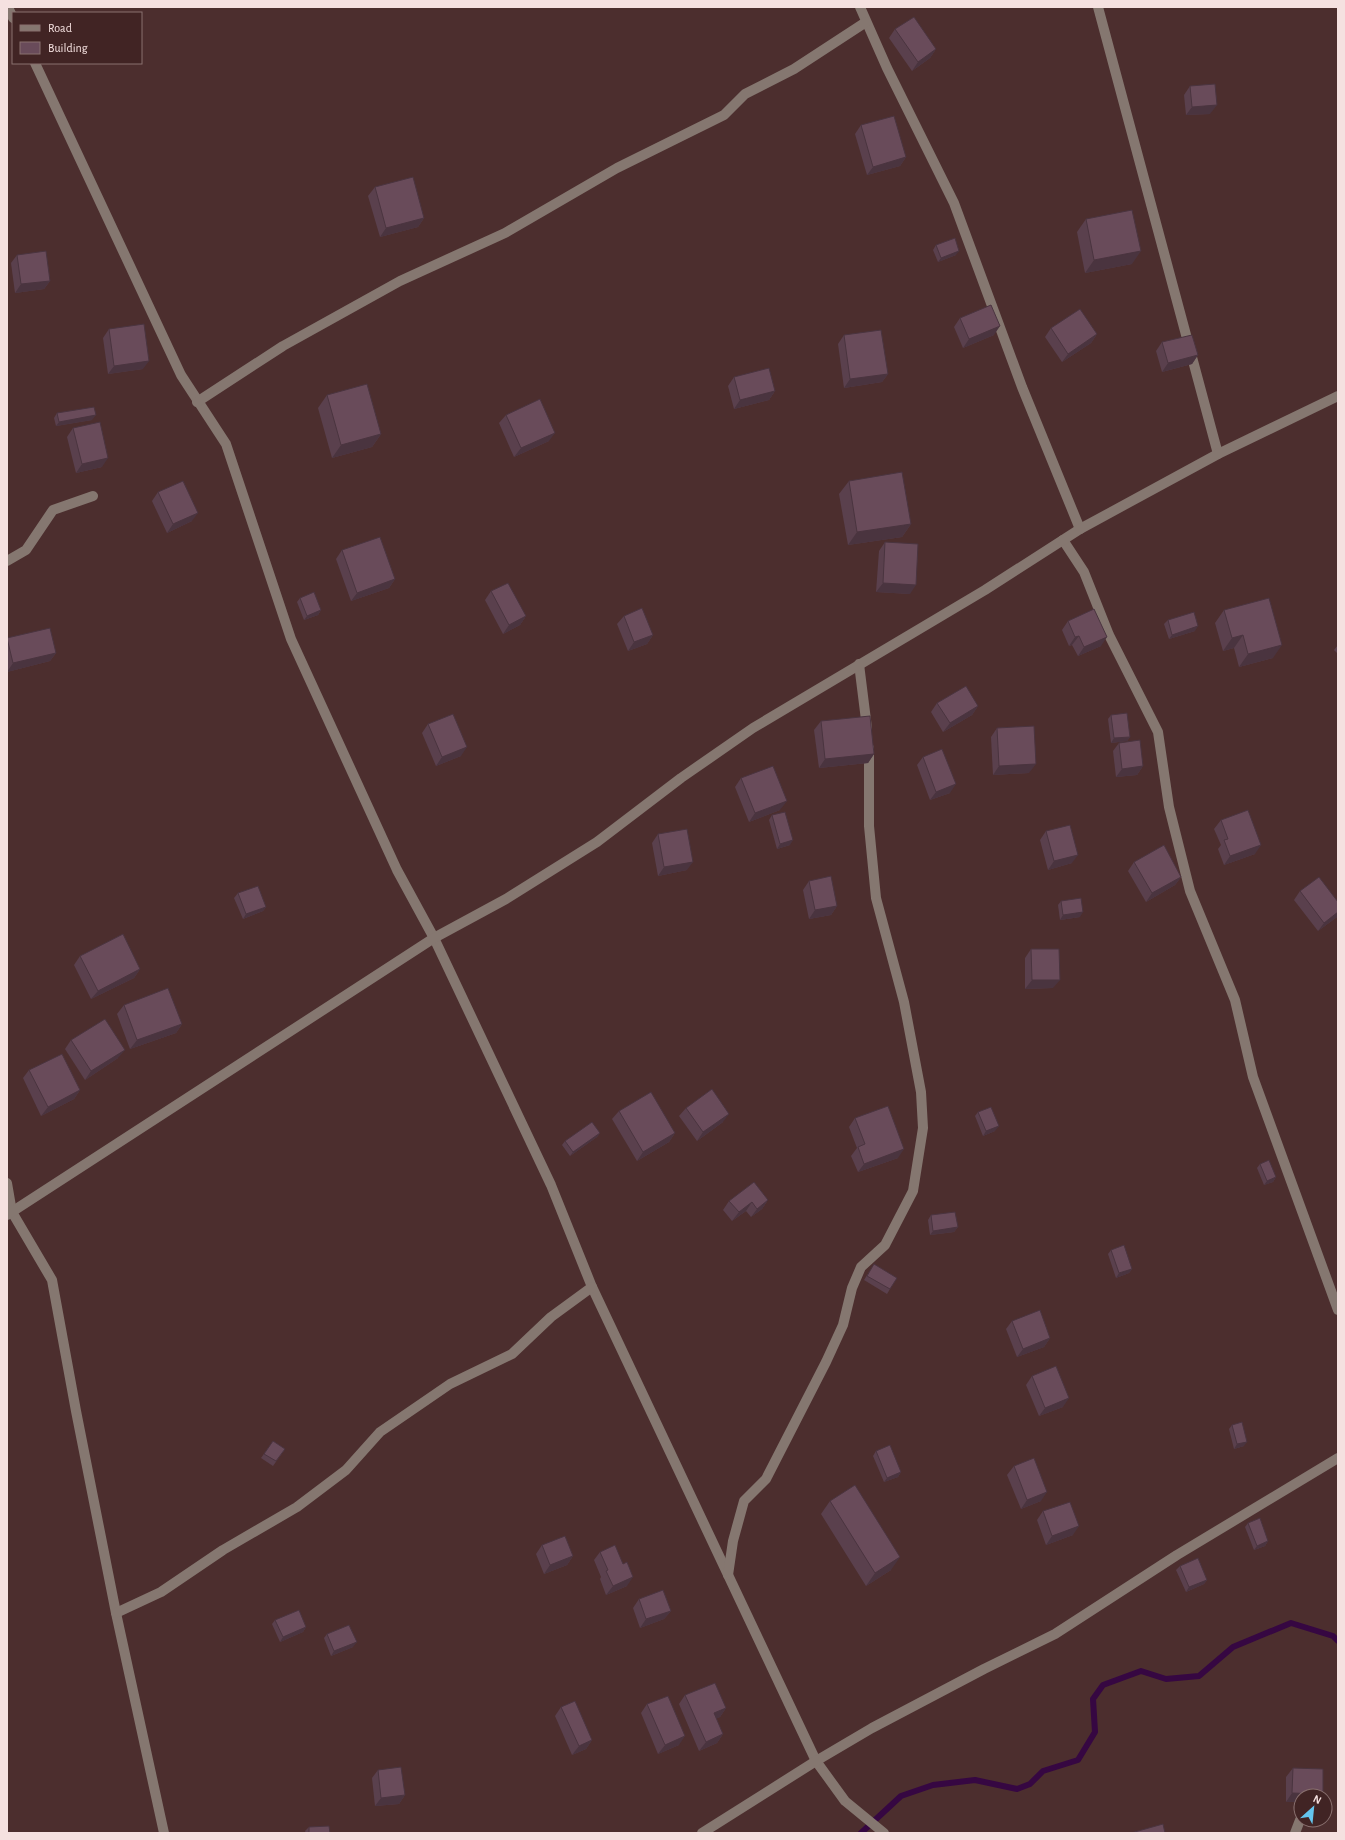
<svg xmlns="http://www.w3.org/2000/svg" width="1345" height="1840" font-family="'Alegreya Sans',sans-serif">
	<rect width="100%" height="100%" fill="#4c2e2e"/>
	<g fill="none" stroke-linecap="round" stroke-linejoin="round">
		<polyline stroke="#360742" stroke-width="6" points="861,1833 901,1796 933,1785 975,1780 1017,1789 1030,1784 1043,1771 1078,1760 1095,1732 1093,1699 1103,1685 1141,1671 1166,1679 1199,1676 1233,1647 1291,1623 1333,1636 1338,1641"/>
		<g stroke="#857770" stroke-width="10">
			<polyline points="8,7 13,18"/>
			<polyline points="860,7 887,68 954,203 1022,387 1080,529"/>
			<polyline points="1098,7 1218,454"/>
			<polyline points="35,63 181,375 226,444 291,639 397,870 434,938 551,1185 592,1287 816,1761 845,1801 884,1833"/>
			<polyline points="197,402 283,346 400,281 505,233 617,168 724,115 745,94 794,69 866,22"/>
			<polyline points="1063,540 1084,572 1109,635 1158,732 1169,807 1190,891 1235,1000 1253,1077 1338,1310"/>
			<polyline points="7,561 26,550 53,510 93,496"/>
			<polyline points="859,664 867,728"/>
			<polyline points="7,1183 12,1212 52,1280 76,1411 116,1613 164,1833"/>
			<polyline points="7,1215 434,938 506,899 597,842 681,778 753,728 985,590 1080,529 1218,454 1338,396"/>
			<polyline points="728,1575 733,1541 744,1501 766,1479 826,1362 843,1325 852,1288 861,1267 885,1245 913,1191 923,1128 921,1092 904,1002 876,898 869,826 869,748"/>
			<polyline points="116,1613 161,1592 223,1550 297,1507 346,1470 380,1432 450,1384 512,1354 551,1317 592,1287"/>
			<polyline points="702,1833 816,1761 872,1728 984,1669 1055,1634 1177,1555 1338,1458"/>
			<polyline points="1295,1833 1300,1820"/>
		</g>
	</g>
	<g fill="#5a404d">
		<polygon points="895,29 936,49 930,58 912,71 889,38"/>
		<polygon points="1190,86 1210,114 1186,115 1184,95"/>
		<polygon points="861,125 906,157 900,166 867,175 855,134"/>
		<polygon points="375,187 424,218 418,227 380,237 368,196"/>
		<polygon points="1086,219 1132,264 1085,273 1077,232"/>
		<polygon points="936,245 956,255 938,262 933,250"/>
		<polygon points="17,255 50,281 44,289 15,293 11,263"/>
		<polygon points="960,318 994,335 963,348 954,327"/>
		<polygon points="1051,328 1097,334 1091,343 1062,362 1045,337"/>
		<polygon points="109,329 143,369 108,374 103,338"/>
		<polygon points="844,335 888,374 882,382 844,388 838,344"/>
		<polygon points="1162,342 1198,355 1192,364 1162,372 1156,351"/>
		<polygon points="734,377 775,391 769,400 734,409 728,386"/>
		<polygon points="327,395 381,434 372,447 332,458 318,408"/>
		<polygon points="57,413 92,420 56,426 54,418"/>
		<polygon points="506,415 549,441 514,457 499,423"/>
		<polygon points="73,428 102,467 76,473 67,437"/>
		<polygon points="849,481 911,524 902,537 848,545 839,494"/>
		<polygon points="158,492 192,521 167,533 152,501"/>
		<polygon points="885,542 910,594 876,592 879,551"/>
		<polygon points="342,550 395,579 389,588 351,601 336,559"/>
		<polygon points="491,591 526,616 520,625 503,634 485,600"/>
		<polygon points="300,598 321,610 318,615 304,620 297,602"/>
		<polygon points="1224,610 1273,658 1239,667 1234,648 1223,651 1215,623"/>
		<polygon points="624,616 653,635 647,644 628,651 617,624"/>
		<polygon points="1168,620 1195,631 1169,639 1164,624"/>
		<polygon points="1068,621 1101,646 1078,656 1072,645 1069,646 1062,630"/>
		<polygon points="7,638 56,653 50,661 7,672"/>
		<polygon points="1338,645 1338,654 1334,650"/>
		<polygon points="937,703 978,706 972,715 943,732 931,712"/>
		<polygon points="1111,715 1130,737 1127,741 1111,743 1108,719"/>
		<polygon points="821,721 874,754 868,763 819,768 814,730"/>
		<polygon points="428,724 461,756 436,766 422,733"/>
		<polygon points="997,728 1029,773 993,775 991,737"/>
		<polygon points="1119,743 1143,766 1137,775 1116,777 1113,751"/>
		<polygon points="923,757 950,793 930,800 917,765"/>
		<polygon points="741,778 780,810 749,822 735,787"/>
		<polygon points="772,815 790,845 777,849 769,820"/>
		<polygon points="1221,820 1255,854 1224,865 1218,849 1221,845 1214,829"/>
		<polygon points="1046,831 1072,863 1048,870 1040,840"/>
		<polygon points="658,834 687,870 658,876 652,843"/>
		<polygon points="1134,862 1181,877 1175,885 1146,902 1128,871"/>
		<polygon points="809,881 837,906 831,915 809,919 803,890"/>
		<polygon points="1300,891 1338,902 1338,916 1337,917 1318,931 1294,900"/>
		<polygon points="238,893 266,907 263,911 243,919 234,898"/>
		<polygon points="1061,901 1080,917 1060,920 1058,905"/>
		<polygon points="1031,949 1053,988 1025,989 1025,958"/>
		<polygon points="80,956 140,969 134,978 91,999 74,965"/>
		<polygon points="124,1005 182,1024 176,1033 130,1049 117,1014"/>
		<polygon points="71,1040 118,1058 85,1080 65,1049"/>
		<polygon points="29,1070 80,1090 74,1099 41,1116 23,1078"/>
		<polygon points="686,1108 723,1122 697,1141 679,1116"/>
		<polygon points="619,1111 675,1133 669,1142 637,1161 612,1119"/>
		<polygon points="978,1112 995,1131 983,1136 975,1116"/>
		<polygon points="855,1118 898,1158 858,1172 851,1156 857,1148 849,1127"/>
		<polygon points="600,1133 597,1137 570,1156 562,1145 565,1141"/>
		<polygon points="1260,1164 1276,1177 1273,1182 1264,1185 1257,1168"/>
		<polygon points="768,1200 762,1209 751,1217 746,1211 732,1221 723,1210 729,1201"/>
		<polygon points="931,1215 958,1227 954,1232 930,1235 928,1220"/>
		<polygon points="1111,1250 1132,1269 1129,1273 1116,1278 1108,1254"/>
		<polygon points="874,1264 890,1289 887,1294 864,1280"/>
		<polygon points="1012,1321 1050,1338 1044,1347 1017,1357 1006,1329"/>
		<polygon points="1032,1376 1063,1407 1039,1416 1026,1385"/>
		<polygon points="1232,1425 1244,1446 1234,1449 1229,1429"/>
		<polygon points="273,1441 285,1449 273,1466 261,1458"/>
		<polygon points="876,1451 901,1472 898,1477 884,1482 873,1456"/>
		<polygon points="1014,1466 1041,1501 1021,1509 1007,1475"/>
		<polygon points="830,1501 891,1570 866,1586 821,1514"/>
		<polygon points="1043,1511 1073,1535 1046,1545 1037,1520"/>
		<polygon points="1248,1523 1268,1541 1265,1546 1254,1550 1245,1527"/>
		<polygon points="542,1545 573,1556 567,1565 544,1574 536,1554"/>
		<polygon points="600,1552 627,1586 606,1595 600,1579 601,1577 594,1560"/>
		<polygon points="1180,1566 1207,1580 1204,1584 1186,1592 1176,1570"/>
		<polygon points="639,1599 671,1611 664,1619 640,1628 633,1608"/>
		<polygon points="275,1620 306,1627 303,1632 280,1642 272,1624"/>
		<polygon points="327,1634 353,1647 331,1656 324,1638"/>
		<polygon points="685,1695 726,1708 720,1717 716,1718 723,1734 717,1743 699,1751 679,1704"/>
		<polygon points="647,1704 679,1745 658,1754 641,1713"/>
		<polygon points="561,1707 592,1740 586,1749 572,1755 555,1716"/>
		<polygon points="1293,1768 1323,1794 1321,1796 1301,1796 1286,1802 1286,1777"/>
		<polygon points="378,1770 405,1795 399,1804 375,1806 372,1778"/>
		<polygon points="309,1827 330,1833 306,1833 305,1831"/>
	</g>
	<g fill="#4a343f">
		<polygon points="936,49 930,58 912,71 918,62"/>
		<polygon points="1217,105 1210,114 1186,115 1192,107"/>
		<polygon points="906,157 900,166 867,175 873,167"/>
		<polygon points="424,218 418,227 380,237 386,228"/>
		<polygon points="959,251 956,255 938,262 941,258"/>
		<polygon points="1141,251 1132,264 1085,273 1094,260"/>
		<polygon points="50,281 44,289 15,293 21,284"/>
		<polygon points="1000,326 994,335 963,348 969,339"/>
		<polygon points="1097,334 1091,343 1062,362 1068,354"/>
		<polygon points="1198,355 1192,364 1162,372 1168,363"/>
		<polygon points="149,361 143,369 108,374 114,366"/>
		<polygon points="888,374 882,382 844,388 850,379"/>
		<polygon points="775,391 769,400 734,409 740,400"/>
		<polygon points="96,415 92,420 56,426 59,422"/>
		<polygon points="555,433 549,441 514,457 521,448"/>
		<polygon points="381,434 372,447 332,458 341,445"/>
		<polygon points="108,458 102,467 76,473 82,464"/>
		<polygon points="198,513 192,521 167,533 173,524"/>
		<polygon points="911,524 902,537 848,545 857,532"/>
		<polygon points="395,579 389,588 351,601 357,593"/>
		<polygon points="883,583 916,585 910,594 876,592"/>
		<polygon points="321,610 318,615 304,620 307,616"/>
		<polygon points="526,616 520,625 503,634 509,625"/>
		<polygon points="1198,626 1195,631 1169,639 1172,635"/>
		<polygon points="653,635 647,644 628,651 634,642"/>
		<polygon points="1243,635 1234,648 1223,651 1232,638"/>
		<polygon points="1079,636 1072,645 1069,646 1075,637"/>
		<polygon points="1107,637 1101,646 1078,656 1084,647"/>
		<polygon points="1282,645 1273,658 1239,667 1248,654"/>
		<polygon points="56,653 50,661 7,672 13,663"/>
		<polygon points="978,706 972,715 943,732 950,723"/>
		<polygon points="1130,737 1127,741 1111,743 1114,738"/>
		<polygon points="467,747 461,756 436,766 442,757"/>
		<polygon points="874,754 868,763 819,768 825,759"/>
		<polygon points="1036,764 1029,773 993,775 999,766"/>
		<polygon points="1143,766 1137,775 1116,777 1122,769"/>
		<polygon points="956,784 950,793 930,800 936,792"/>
		<polygon points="787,801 780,810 749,822 755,813"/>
		<polygon points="793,840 790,845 777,849 780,844"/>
		<polygon points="1261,845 1255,854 1224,865 1230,856"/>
		<polygon points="1078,855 1072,863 1048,870 1054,861"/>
		<polygon points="693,862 687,870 658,876 664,867"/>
		<polygon points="1181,877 1175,885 1146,902 1152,893"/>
		<polygon points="837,906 831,915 809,919 815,910"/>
		<polygon points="266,907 263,911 243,919 246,914"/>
		<polygon points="1083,912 1080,917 1060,920 1063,915"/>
		<polygon points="1338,912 1338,916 1337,917 1318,931 1324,923"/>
		<polygon points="140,969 134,978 91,999 98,991"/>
		<polygon points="1032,980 1060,980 1053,988 1025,989"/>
		<polygon points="182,1024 176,1033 130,1049 137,1040"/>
		<polygon points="125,1050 118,1058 85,1080 91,1071"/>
		<polygon points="80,1090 74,1099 41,1116 48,1107"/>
		<polygon points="729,1114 723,1122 697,1141 703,1132"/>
		<polygon points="999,1126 995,1131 983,1136 986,1131"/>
		<polygon points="600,1133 597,1137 570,1156 573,1152"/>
		<polygon points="675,1133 669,1142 637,1161 643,1152"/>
		<polygon points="904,1149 898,1158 858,1172 864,1164"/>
		<polygon points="1276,1177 1273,1182 1264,1185 1267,1181"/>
		<polygon points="768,1200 762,1209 751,1217 757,1209"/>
		<polygon points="752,1202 746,1211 732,1221 739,1212"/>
		<polygon points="958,1227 954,1232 930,1235 933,1231"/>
		<polygon points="1132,1269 1129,1273 1116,1278 1119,1273"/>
		<polygon points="1050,1338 1044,1347 1017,1357 1023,1349"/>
		<polygon points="1069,1398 1063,1407 1039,1416 1045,1408"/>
		<polygon points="1247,1442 1244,1446 1234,1449 1237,1444"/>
		<polygon points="901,1472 898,1477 884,1482 887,1478"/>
		<polygon points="1047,1492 1041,1501 1021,1509 1027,1500"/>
		<polygon points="1079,1526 1073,1535 1046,1545 1052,1536"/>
		<polygon points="1268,1541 1265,1546 1254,1550 1257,1546"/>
		<polygon points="573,1556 567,1565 544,1574 550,1565"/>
		<polygon points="900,1557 891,1570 866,1586 875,1573"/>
		<polygon points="633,1577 627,1586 606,1595 613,1586"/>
		<polygon points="1207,1580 1204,1584 1186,1592 1189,1587"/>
		<polygon points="671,1611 664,1619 640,1628 646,1619"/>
		<polygon points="306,1627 303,1632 280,1642 283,1637"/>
		<polygon points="357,1642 353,1647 331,1656 334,1651"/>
		<polygon points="726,1708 720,1717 708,1722 714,1713"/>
		<polygon points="723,1734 717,1743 699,1751 706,1742"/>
		<polygon points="685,1736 679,1745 658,1754 665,1745"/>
		<polygon points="592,1740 586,1749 572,1755 579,1746"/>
		<polygon points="1292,1793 1323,1794 1321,1796 1301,1796 1301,1802 1286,1802"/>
		<polygon points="405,1795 399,1804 375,1806 381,1798"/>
	</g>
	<g fill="#694b5a" stroke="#4a343f">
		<polygon points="914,17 936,49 918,62 895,29"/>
		<polygon points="1215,84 1217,105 1192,107 1190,86"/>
		<polygon points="894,116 906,157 873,167 861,125"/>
		<polygon points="413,177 424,218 386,228 375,187"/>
		<polygon points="1132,210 1141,251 1094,260 1086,219"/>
		<polygon points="955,238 959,251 941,258 936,245"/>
		<polygon points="46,251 50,281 21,284 17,255"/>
		<polygon points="991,305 1000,326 969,339 960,318"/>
		<polygon points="1080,309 1097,334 1068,354 1051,328"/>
		<polygon points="144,324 149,361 114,366 109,329"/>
		<polygon points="881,330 888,374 850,379 844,335"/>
		<polygon points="1192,335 1198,355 1168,363 1162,342"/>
		<polygon points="769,368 775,391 740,400 734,377"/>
		<polygon points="367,384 381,434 341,445 327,395"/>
		<polygon points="540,399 555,433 521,448 506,415"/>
		<polygon points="94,407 96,415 59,422 57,413"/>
		<polygon points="100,422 108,458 82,464 73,428"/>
		<polygon points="902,472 911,524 857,532 849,481"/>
		<polygon points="183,481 198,513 173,524 158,492"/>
		<polygon points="380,537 395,579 357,593 342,550"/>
		<polygon points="885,542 918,544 916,585 883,583"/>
		<polygon points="508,583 526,616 509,625 491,591"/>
		<polygon points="314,592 321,610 307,616 300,598"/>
		<polygon points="1269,598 1282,645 1248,654 1243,635 1232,638 1224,610"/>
		<polygon points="642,608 653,635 634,642 624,616"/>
		<polygon points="1094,609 1107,637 1084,647 1079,636 1075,637 1068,621"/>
		<polygon points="1194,612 1198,626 1172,635 1168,620"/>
		<polygon points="50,628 56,653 13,663 7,638"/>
		<polygon points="966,686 978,706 950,723 937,703"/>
		<polygon points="1127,713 1130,737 1114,738 1111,715"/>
		<polygon points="453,714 467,747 442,757 428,724"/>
		<polygon points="870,716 874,754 825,759 821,721"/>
		<polygon points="1034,726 1036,764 999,766 997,728"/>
		<polygon points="1140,740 1143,766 1122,769 1119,743"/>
		<polygon points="942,749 956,784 936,792 923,757"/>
		<polygon points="773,766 787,801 755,813 741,778"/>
		<polygon points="1248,810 1261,845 1230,856 1224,840 1228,839 1221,820"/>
		<polygon points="785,812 793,840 780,844 772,815"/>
		<polygon points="1070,825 1078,855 1054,861 1046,831"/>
		<polygon points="687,829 693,862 664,867 658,834"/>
		<polygon points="1164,845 1181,877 1152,893 1134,862"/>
		<polygon points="831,876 837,906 815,910 809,881"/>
		<polygon points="1319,877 1338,902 1338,912 1324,923 1300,891"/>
		<polygon points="258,886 266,907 246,914 238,893"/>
		<polygon points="1081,898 1083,912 1063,915 1061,901"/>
		<polygon points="123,934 140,969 98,991 80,956"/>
		<polygon points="1031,949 1059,949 1060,980 1032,980"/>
		<polygon points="168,988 182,1024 137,1040 124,1005"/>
		<polygon points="105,1019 125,1050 91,1071 71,1040"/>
		<polygon points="62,1054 80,1090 48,1107 29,1070"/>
		<polygon points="712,1089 729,1114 703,1132 686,1108"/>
		<polygon points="651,1092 675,1133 643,1152 619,1111"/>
		<polygon points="888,1106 904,1149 864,1164 858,1147 865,1144 855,1118"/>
		<polygon points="991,1107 999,1126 986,1131 978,1112"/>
		<polygon points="592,1122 600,1133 573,1152 565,1141"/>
		<polygon points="1269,1160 1276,1177 1267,1181 1260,1164"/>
		<polygon points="754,1182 768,1200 757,1209 752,1202 739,1212 729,1201"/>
		<polygon points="955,1212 958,1227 933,1231 931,1215"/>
		<polygon points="1124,1245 1132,1269 1119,1273 1111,1250"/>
		<polygon points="874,1264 897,1278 890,1289 867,1276"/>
		<polygon points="1040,1310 1050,1338 1023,1349 1012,1321"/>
		<polygon points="1056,1366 1069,1398 1045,1408 1032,1376"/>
		<polygon points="1242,1422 1247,1442 1237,1444 1232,1425"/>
		<polygon points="273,1441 285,1449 276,1461 264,1454"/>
		<polygon points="890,1445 901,1472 887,1478 876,1451"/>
		<polygon points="1034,1458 1047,1492 1027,1500 1014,1466"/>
		<polygon points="855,1485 900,1557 875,1573 830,1501"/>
		<polygon points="1070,1502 1079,1526 1052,1536 1043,1511"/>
		<polygon points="1260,1518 1268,1541 1257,1546 1248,1523"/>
		<polygon points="565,1536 573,1556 550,1565 542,1545"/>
		<polygon points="615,1545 623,1564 627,1562 633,1577 613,1586 606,1571 608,1570 600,1552"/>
		<polygon points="1198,1558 1207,1580 1189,1587 1180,1566"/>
		<polygon points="663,1590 671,1611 646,1619 639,1599"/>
		<polygon points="299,1610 306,1627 283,1637 275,1620"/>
		<polygon points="349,1625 357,1642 334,1651 327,1634"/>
		<polygon points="715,1683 726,1708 714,1713 723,1734 706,1742 685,1695"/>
		<polygon points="668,1696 685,1736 665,1745 647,1704"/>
		<polygon points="575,1701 592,1740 579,1746 561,1707"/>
		<polygon points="401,1767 405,1795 381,1798 378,1770"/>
		<polygon points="1293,1768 1323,1769 1323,1794 1292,1793"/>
		<polygon points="1163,1824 1165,1833 1131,1833"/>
		<polygon points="329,1826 330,1833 309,1833 309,1827"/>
	</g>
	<rect width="1345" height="1840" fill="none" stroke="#f5e1e0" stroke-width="16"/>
	<rect x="12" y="12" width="130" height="52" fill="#412424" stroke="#89706f"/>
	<rect x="20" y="25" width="20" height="6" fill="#857770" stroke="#89706f"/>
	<text x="48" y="32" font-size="12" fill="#f5e1e0">Road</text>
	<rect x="20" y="42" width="20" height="12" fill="#694b5a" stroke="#89706f"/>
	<text x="48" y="52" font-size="12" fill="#f5e1e0">Building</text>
	<g transform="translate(1313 1808) rotate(27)"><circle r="19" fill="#412424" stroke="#89706f"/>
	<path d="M0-3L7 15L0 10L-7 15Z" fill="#64c5ee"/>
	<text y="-6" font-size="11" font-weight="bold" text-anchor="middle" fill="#f5e1e0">N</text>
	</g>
</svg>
